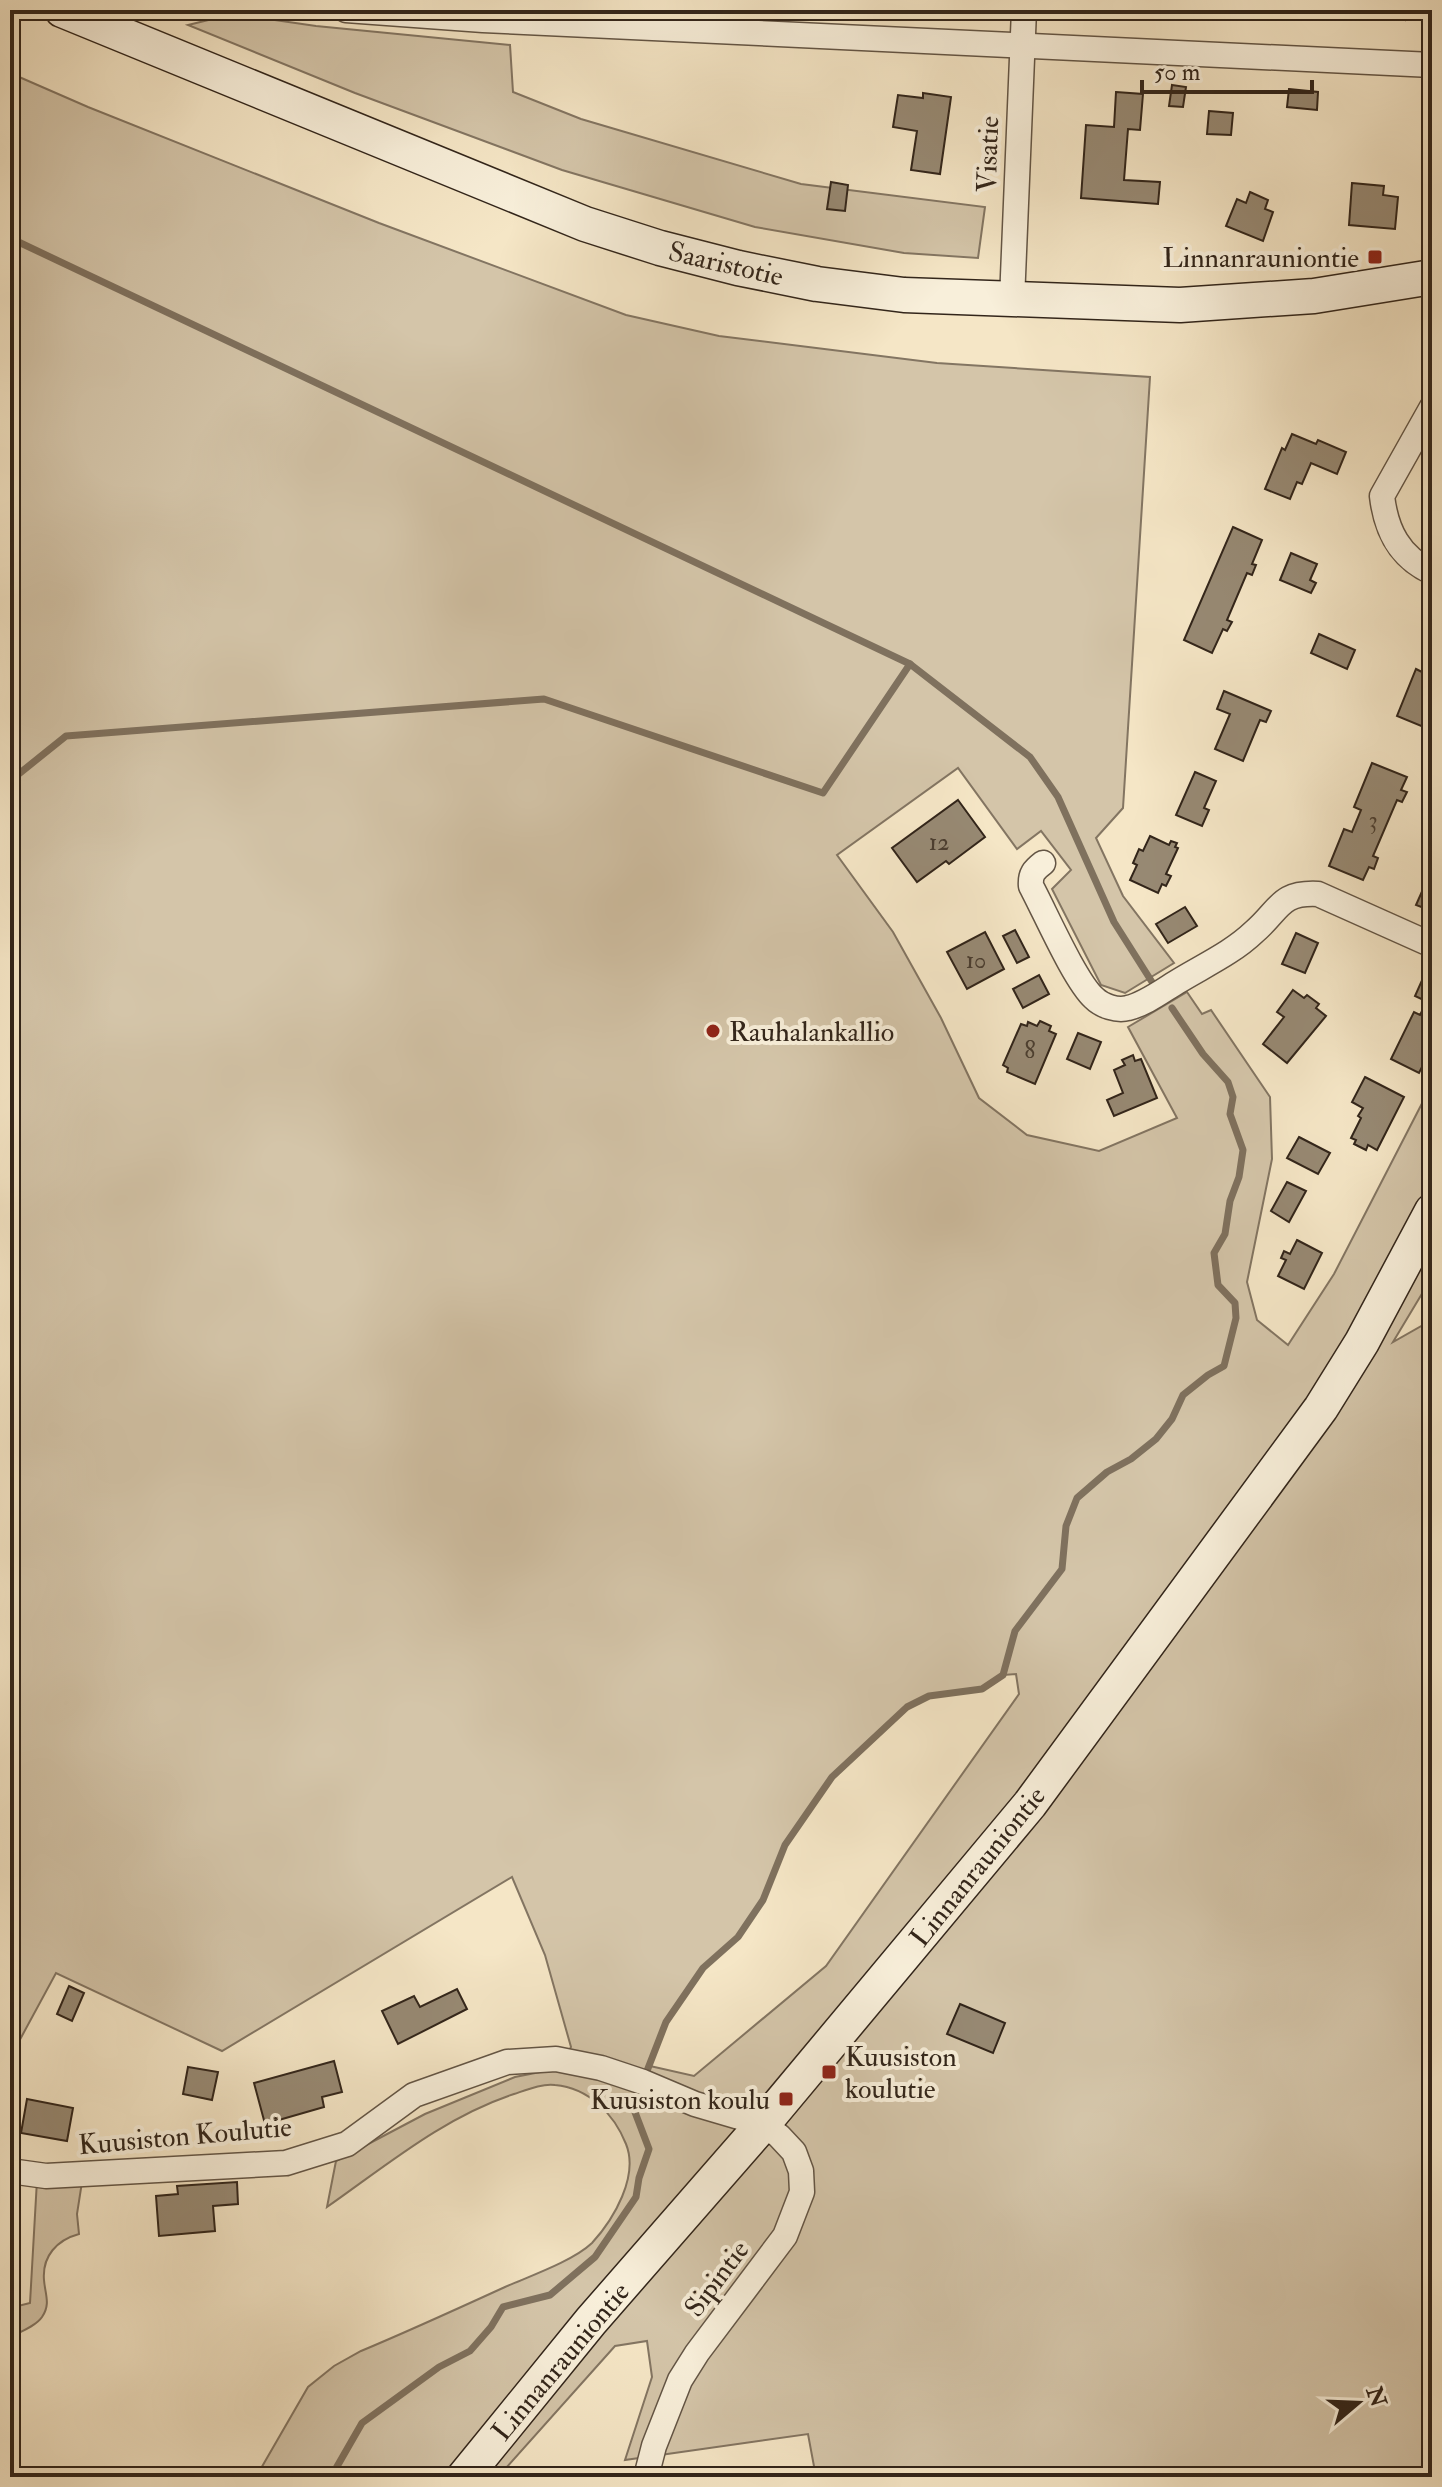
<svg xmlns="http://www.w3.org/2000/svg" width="1442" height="2487" font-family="'IM FELL Double Pica',serif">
	<rect width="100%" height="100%" fill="#f5e6c6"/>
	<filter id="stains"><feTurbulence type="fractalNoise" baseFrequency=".0025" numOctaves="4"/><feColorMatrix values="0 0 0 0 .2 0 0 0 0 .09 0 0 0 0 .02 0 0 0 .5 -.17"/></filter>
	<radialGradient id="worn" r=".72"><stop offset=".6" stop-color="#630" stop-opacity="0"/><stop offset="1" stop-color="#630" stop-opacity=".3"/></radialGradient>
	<g fill="#d4c5a9" stroke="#837562" stroke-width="2" fill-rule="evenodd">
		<polygon points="233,14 316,26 510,45 513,92 581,119 801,184 985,207 978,258 904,253 755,227 562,170 355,93 188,25"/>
		<path d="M10,73L88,107L379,223L626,315L719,336L937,363L1150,377L1123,808L1096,838L1123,896L1174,963L1125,993L1101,985L1052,889L1071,870L1041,831L1017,849L958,768L837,855L893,932L941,1018L979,1098L1027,1135L1099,1151L1177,1118L1128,1027L1187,992L1202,1014L1211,1010L1270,1097L1272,1159L1247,1282L1257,1320L1288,1345L1334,1274L1432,1084V1277L1393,1342L1432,1320V2477H816L808,2434L625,2460L652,2377L647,2341L615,2346L498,2477H256L308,2387L334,2366L361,2351C409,2331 457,2309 505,2287C530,2276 573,2261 592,2243C614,2219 639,2176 626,2144C614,2114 589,2088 555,2085C543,2083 526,2090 514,2094C444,2117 387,2165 327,2207L336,2161L425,2114L515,2077L560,2068L571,2047L545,1955L512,1877L222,2051L56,1973L10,2058ZM1016,1674L1019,1694L826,1966L694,2076L650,2066L666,2022L703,1968L738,1937L763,1900L785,1845L832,1777L907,1707L929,1696L982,1689L1003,1675Z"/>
		<path d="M37,2180L82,2182L77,2214L79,2234C57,2240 42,2256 44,2280C45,2294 51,2304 42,2317C36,2326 20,2332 10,2337V2308L30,2303Z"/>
	</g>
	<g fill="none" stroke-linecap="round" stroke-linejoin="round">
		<g stroke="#7f715e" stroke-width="7">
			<polyline points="10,238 910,664 1030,757 1058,797 1114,922 1152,982"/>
			<polyline points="10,781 66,736 544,699 823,793 910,664"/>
			<polyline points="331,2477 362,2423 439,2367 470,2351 491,2327 503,2307 550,2295 595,2257 636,2197 639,2178 649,2149 633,2107 666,2022 703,1968 738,1937 763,1900 785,1845 832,1777 907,1707 929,1696 982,1689 1003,1675 1015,1631 1062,1569 1066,1526 1077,1498 1107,1472 1131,1459 1156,1439 1172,1419 1183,1395 1208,1375 1224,1366 1236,1318 1235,1303 1218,1285 1214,1253 1225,1234 1230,1201 1239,1177 1243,1150 1230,1114 1233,1097 1228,1082 1203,1054 1172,1008"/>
		</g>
	</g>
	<g fill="#978973" stroke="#32251a" stroke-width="2">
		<polygon points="1376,10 1407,10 1405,20 1375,14"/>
		<polygon points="1172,85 1186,87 1183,107 1169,106"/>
		<polygon points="1289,89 1318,92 1317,110 1287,107"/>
		<polygon points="1116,92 1143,94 1140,130 1128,129 1124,180 1160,182 1158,204 1081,198 1086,125 1114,127"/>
		<polygon points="923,93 951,97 940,174 911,170 917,131 893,127 898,95 923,98"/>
		<polygon points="1209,111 1233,113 1231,135 1207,134"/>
		<polygon points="831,182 848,185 845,211 827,209"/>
		<polygon points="1352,183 1384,186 1383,195 1398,197 1395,229 1349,225"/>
		<polygon points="1250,192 1268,200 1265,209 1273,212 1263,241 1226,226 1237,199 1246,203"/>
		<polygon points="1292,434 1316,444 1318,440 1346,452 1337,474 1311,463 1302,484 1297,482 1290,499 1265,489 1282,448 1285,450"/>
		<polygon points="1233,527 1262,540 1252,564 1256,565 1252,575 1247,573 1227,620 1232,622 1227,631 1223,629 1212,653 1184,640"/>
		<polygon points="1291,553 1317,564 1310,580 1316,583 1311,593 1280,580"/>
		<polygon points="1319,634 1355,650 1347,669 1311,653"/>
		<polygon points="1432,653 1432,728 1431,730 1397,716 1416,669 1424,673"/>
		<polygon points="1224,691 1271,711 1266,722 1260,720 1243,761 1215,749 1230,714 1217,709"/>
		<polygon points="1372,763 1407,777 1401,790 1407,792 1402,802 1397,800 1373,856 1378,858 1374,869 1369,867 1363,880 1329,866 1344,829 1352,832 1361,810 1354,807"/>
		<polygon points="1195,772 1216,781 1204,808 1209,810 1202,826 1176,815"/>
		<polygon points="958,800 985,837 949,864 946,861 917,882 892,848"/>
		<polygon points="1150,836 1169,845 1171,841 1177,843 1175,847 1178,848 1166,874 1171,876 1166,886 1162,884 1158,893 1130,880 1137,865 1133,863 1139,849 1143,851"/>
		<polygon points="1432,869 1432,911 1416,905"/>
		<polygon points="1185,907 1197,926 1168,943 1156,924"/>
		<polygon points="1015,930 1029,957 1017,963 1003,936"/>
		<polygon points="985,932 1004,969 967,989 947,952"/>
		<polygon points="1296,933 1318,943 1305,973 1282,964"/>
		<polygon points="1039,975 1049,994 1023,1008 1013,989"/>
		<polygon points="1423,978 1432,982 1432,1004 1415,996"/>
		<polygon points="1293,990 1304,998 1307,995 1319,1004 1316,1008 1326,1016 1287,1063 1263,1044 1284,1017 1277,1012"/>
		<polygon points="1422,1011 1432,1016 1432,1047 1419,1073 1391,1059 1414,1012 1420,1015"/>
		<polygon points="1040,1021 1051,1026 1049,1031 1056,1034 1035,1084 1007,1072 1008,1068 1003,1065 1021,1024 1027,1026 1028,1022 1037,1026"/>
		<polygon points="1078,1033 1101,1042 1090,1069 1067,1059"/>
		<polygon points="1133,1055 1135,1061 1141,1059 1157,1098 1114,1116 1107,1100 1123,1093 1114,1070 1125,1065 1122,1060"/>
		<polygon points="1365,1077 1404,1097 1377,1150 1368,1145 1366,1150 1354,1144 1356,1140 1351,1138 1361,1118 1358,1116 1363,1108 1352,1102"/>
		<polygon points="1299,1137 1330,1153 1318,1174 1287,1158"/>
		<polygon points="1287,1182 1306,1191 1289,1222 1271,1211"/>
		<polygon points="1297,1240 1322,1253 1304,1289 1278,1276 1286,1260 1281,1258 1284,1251 1290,1254"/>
		<polygon points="69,1986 84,1993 72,2021 57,2014"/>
		<polygon points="457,1989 467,2009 398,2044 382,2011 414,1996 420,2007"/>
		<polygon points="960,2004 1005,2023 993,2053 947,2034"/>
		<polygon points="334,2061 342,2092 322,2097 324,2107 265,2124 254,2083"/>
		<polygon points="188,2067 218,2072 212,2100 183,2094"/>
		<polygon points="27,2099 73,2108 67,2141 21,2133"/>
		<polygon points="237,2182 238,2204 213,2206 215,2231 159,2236 156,2196 178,2194 177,2186"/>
	</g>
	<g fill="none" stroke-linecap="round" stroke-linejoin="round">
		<g stroke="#635545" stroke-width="27">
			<g id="street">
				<polyline points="346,10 483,20 1432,65"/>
				<polyline points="1012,300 1024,10"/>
				<path d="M1432,407L1382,496C1386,530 1399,557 1432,572"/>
				<path d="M1043,863C1034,870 1030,874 1031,886C1045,912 1075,981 1094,998C1102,1006 1117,1011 1128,1008C1145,1004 1162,991 1177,982C1203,966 1232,953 1254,932C1280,910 1279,892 1318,894L1432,945"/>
				<polyline points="10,2171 46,2176 286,2163 347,2144 414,2095 507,2062 556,2059 601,2068 643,2082 695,2104 763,2124 779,2136 794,2152 801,2171 802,2192 785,2236 697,2353 680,2380 654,2446 646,2477"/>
			</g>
		</g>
		<g stroke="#32251a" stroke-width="37">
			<g id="secondary">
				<polyline points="62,10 585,224 660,248 738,268 817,284 904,295 1180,305 1314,296 1432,277"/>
				<polyline points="464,2477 591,2321 763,2124 1030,1804 1321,1408 1362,1342 1432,1211"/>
			</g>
		</g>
		<use href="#street" stroke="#f8efda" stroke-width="24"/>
		<use href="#secondary" stroke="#f8efda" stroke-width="34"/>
	</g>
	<g fill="#8f2418" stroke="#f8efda" stroke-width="3">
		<rect x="1367" y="249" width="16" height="16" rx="4"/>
		<circle cx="713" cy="1031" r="8"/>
		<rect x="821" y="2064" width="16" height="16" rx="4"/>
		<rect x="778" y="2091" width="16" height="16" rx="4"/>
	</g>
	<g text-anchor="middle" stroke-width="8" stroke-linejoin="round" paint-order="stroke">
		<g font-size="24" fill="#4b3e30">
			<text x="1373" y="828">3</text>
			<text x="939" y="850">12</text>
			<text x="976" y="968">10</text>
			<text x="1030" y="1058">8</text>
		</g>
		<g font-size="28" fill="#32251a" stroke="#f8efda">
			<text transform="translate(987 154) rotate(-88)" y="10">Visatie</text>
			<text transform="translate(726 263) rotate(13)" y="10">Saaristotie</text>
			<text transform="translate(977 1866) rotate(-51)" y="10">Linnanrauniontie</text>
			<text transform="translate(185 2135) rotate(-5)" y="10">Kuusiston Koulutie</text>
			<text transform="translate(716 2278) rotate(-53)" y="10">Sipintie</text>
			<text transform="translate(560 2361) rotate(-50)" y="10">Linnanrauniontie</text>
		</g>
		<g font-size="28" fill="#32251a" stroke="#f8efda" text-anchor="end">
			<text x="1359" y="267">Linnanrauniontie</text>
			<text x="729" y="1041" text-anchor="start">Rauhalankallio</text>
			<text x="845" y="2066" text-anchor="start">Kuusiston<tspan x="845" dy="32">koulutie</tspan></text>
			<text x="770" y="2109">Kuusiston koulu</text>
		</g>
	</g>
	<rect width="1442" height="2487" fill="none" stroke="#f5e6c6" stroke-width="40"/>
	<rect x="12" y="12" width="1418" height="2463" fill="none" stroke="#32251a" stroke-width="4"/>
	<rect x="20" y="20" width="1402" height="2447" fill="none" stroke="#32251a" stroke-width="2"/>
	<g transform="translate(1358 2403) rotate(71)" stroke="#f8efda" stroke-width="6" paint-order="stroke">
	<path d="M0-6L14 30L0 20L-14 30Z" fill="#32251a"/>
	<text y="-12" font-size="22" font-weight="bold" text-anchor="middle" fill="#32251a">N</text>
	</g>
	<path d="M1142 80v12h170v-12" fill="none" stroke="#32251a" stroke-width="4"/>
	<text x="1154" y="80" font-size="24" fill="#32251a" stroke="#f8efda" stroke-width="6" paint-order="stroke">50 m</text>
	<rect width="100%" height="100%" filter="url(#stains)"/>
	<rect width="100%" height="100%" fill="url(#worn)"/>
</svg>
